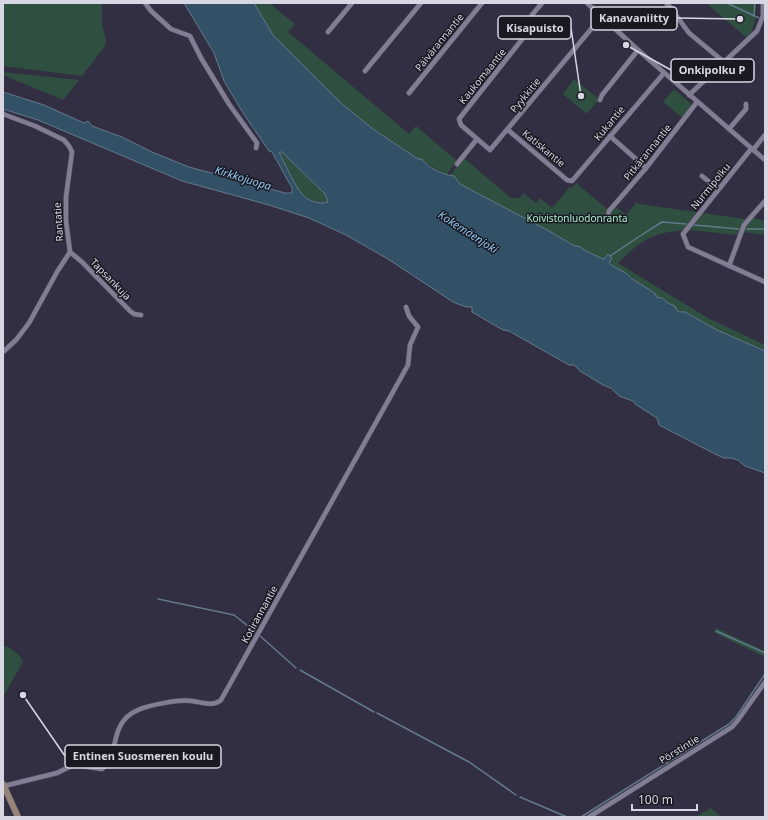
<svg xmlns="http://www.w3.org/2000/svg" width="768" height="820" font-family="'Noto Sans',sans-serif">
	<rect width="100%" height="100%" fill="#332f42"/>
	<g fill="#2f4f40">
		<polygon points="3,3 102,3 102,26 106,39 105,46 82,76 3,66"/>
		<polygon points="254,3 269,3 295,24 288,32 409,134 416,126 457,161 446,175 424,162 422,159 418,159 373,129 342,104 273,35"/>
		<path d="M706,3H755C756,17 756,27 747,38Z"/>
		<polygon points="3,72 79,80 63,100 3,75"/>
		<polygon points="574,79 599,99 587,114 563,94"/>
		<polygon points="674,89 690,103 691,106 683,118 663,102"/>
		<path d="M279,152H282L326,195L328,202C320,204 308,201 302,194C294,185 285,163 279,152Z"/>
		<path d="M464,158L511,198H520L523,193L536,203L540,198L552,208L570,187L572,188L576,183L607,209L612,204L626,215L637,202L639,204L745,219L752,211L756,214L753,218L765,221V235L744,232L737,235C706,232 672,224 644,241C634,247 626,256 618,263L708,318L765,345V351L717,330L685,312H679L671,304L656,297V294C640,284 627,273 611,265L607,254L605,259H603L586,251L460,184L454,176L450,175Z"/>
		<polygon points="716,628 765,651 765,657 721,636 714,632"/>
		<path d="M3,645C10,648 21,654 23,662L3,697Z"/>
		<polygon points="711,808 721,817 695,817"/>
	</g>
	<path fill="#325167" stroke="#64798c" fill-rule="evenodd" d="M184,3H254L273,35L342,104L373,129L418,159H422C427,168 444,175 454,176L460,184L549,231L573,245L580,247L586,251L603,259L605,258L608,254L612,258L609,263L611,265L626,273L631,278L653,292L656,294V297L662,298L668,303L675,306L676,309L679,312H685L717,330L765,351V473L745,466L738,460L731,458H724L715,454L659,425L657,418L635,404L633,401L619,396L611,388L603,385L580,371L574,365H569L509,331L503,330L472,312V307H466L453,302L388,259L346,235L309,218L269,205L182,181L38,120L3,109V92L44,105L84,123L88,121L92,126L122,137L152,152L189,167L285,193H292V188L272,152L269,151L243,113L224,81L214,53ZM279,152H282L325,194L328,202C320,205 307,201 302,194C295,186 284,162 279,152Z"/>
	<g fill="none" stroke-linecap="round" stroke-linejoin="round">
		<g stroke="#64798c" stroke-width="1.5">
			<polyline points="727,3 759,18"/>
			<polyline points="754,15 755,3"/>
			<polyline points="694,225 739,229"/>
			<polyline points="747,229 765,229"/>
			<polyline points="610,256 640,236 662,222 686,224"/>
			<polyline points="158,599 234,615 257,633"/>
			<polyline points="716,631 765,653"/>
			<polyline points="259,635 296,668"/>
			<polyline points="300,670 374,712"/>
			<polyline points="377,713 469,762 516,795"/>
			<polyline points="520,797 567,817"/>
			<polyline points="581,817 729,724 736,717 765,674"/>
		</g>
		<g stroke="#504c5c" stroke-width="5.5">
			<g id="street">
				<polyline points="145,3 151,11 171,29 190,36 201,58 229,104 257,143 256,148"/>
				<polyline points="542,3 532,15 527,33 459,119 461,125 490,150 602,16"/>
				<polyline points="587,3 638,50 765,160"/>
				<polyline points="666,3 670,7 689,33 724,62"/>
				<polyline points="328,32 352,3"/>
				<polyline points="365,71 421,3"/>
				<polyline points="409,93 482,3"/>
				<polyline points="689,95 757,31 763,16 763,3"/>
				<polyline points="600,100 602,95 638,50"/>
				<polyline points="3,114 35,126 64,140 69,146 72,152 66,197 66,221 70,252 57,272 29,323 16,340 3,352"/>
				<polyline points="729,129 746,109 746,104"/>
				<polyline points="508,130 567,180 572,181 664,73"/>
				<polyline points="610,136 646,168"/>
				<polyline points="751,149 683,234 688,247 765,282"/>
				<polyline points="753,150 765,135"/>
				<polyline points="457,164 477,139"/>
				<polyline points="702,176 714,186 719,188"/>
				<polyline points="611,220 608,216 609,211 646,168 697,102"/>
				<polyline points="70,252 82,262 130,311 134,314 141,315"/>
				<polyline points="729,266 744,225 765,201"/>
				<path d="M4,786L57,773L69,767L76,765L102,769C121,756 107,723 138,710C149,705 180,699 192,701C201,702 213,707 221,700L408,365L410,345L418,327L409,316L406,307"/>
				<polyline points="589,817 732,727 738,720 765,682"/>
			</g>
		</g>
		<g stroke="#504c5c" stroke-width="7">
			<polyline id="secondary" points="3,784 18,817"/>
		</g>
		<use href="#street" stroke="#817d93" stroke-width="4.5"/>
		<use href="#secondary" stroke="#97847b" stroke-width="6"/>
	</g>
	<g text-anchor="middle" stroke-width="3" stroke-linejoin="round" paint-order="stroke">
		<g font-size="10" fill="#d8d6e3" stroke="#1a1821">
			<text transform="translate(439 42) rotate(-51)" y="4">Päivärannantie</text>
			<text transform="translate(482 76) rotate(-51)" y="4">Kaukomaantie</text>
			<text transform="translate(525 95) rotate(-51)" y="4">Pyykkitie</text>
			<text transform="translate(609 123) rotate(-50)" y="4">Kukantie</text>
			<text transform="translate(544 148) rotate(40)" y="4">Katiskantie</text>
			<text transform="translate(647 152) rotate(-51)" y="4">Pitkärannantie</text>
			<text transform="translate(710 186) rotate(-51)" y="4">Nurmipolku</text>
			<text transform="translate(58 222) rotate(-94)" y="4">Rantatie</text>
			<text transform="translate(111 279) rotate(46)" y="4">Tapsankuja</text>
			<text transform="translate(259 614) rotate(-61)" y="4">Kotirannantie</text>
			<text transform="translate(679 749) rotate(-32)" y="4">Pörstintie</text>
		</g>
		<g font-size="10" fill="#a9eecd" stroke="#1a1821">
			<text x="577" y="222">Koivistonluodonranta</text>
		</g>
		<g font-size="11" font-style="italic" fill="#92c9f3" stroke="#1a1821">
			<text transform="translate(243 178) rotate(17)" y="4">Kirkkojuopa</text>
			<text transform="translate(468 232) rotate(33)" y="4">Kokemäenjoki</text>
		</g>
	</g>
	<path fill="none" stroke="#d8d6e3" stroke-width="1.5" d="M740 19L677 18M581 96L571 28M626 45L671 70M23 695L65 756"/>
	<g fill="#d8d6e3" stroke="#1a1821" stroke-width="1.5">
		<circle cx="740" cy="19" r="4"/>
		<circle cx="581" cy="96" r="4"/>
		<circle cx="626" cy="45" r="4"/>
		<circle cx="23" cy="695" r="4"/>
	</g>
	<g fill="#1a1821" stroke="#d8d6e3" stroke-width="1.5">
		<rect x="591" y="7" width="86" height="23" rx="4"/>
		<rect x="498" y="16" width="73" height="23" rx="4"/>
		<rect x="671" y="59" width="83" height="23" rx="4"/>
		<rect x="65" y="745" width="156" height="23" rx="4"/>
	</g>
	<g font-size="11" text-anchor="middle" font-weight="bold" fill="#d8d6e3">
		<text x="634" y="22">Kanavaniitty</text>
		<text x="535" y="32">Kisapuisto</text>
		<text x="712" y="74">Onkipolku P</text>
		<text x="143" y="760">Entinen Suosmeren koulu</text>
	</g>
	<rect width="768" height="820" fill="none" stroke="#d8d6e3" stroke-width="8"/>
	<path d="M632 804v6h65v-6" fill="none" stroke="#d8d6e3" stroke-width="2"/>
	<text x="638" y="804" font-size="12" fill="#d8d6e3" stroke="#1a1821" stroke-width="3" paint-order="stroke">100 m</text>
</svg>
